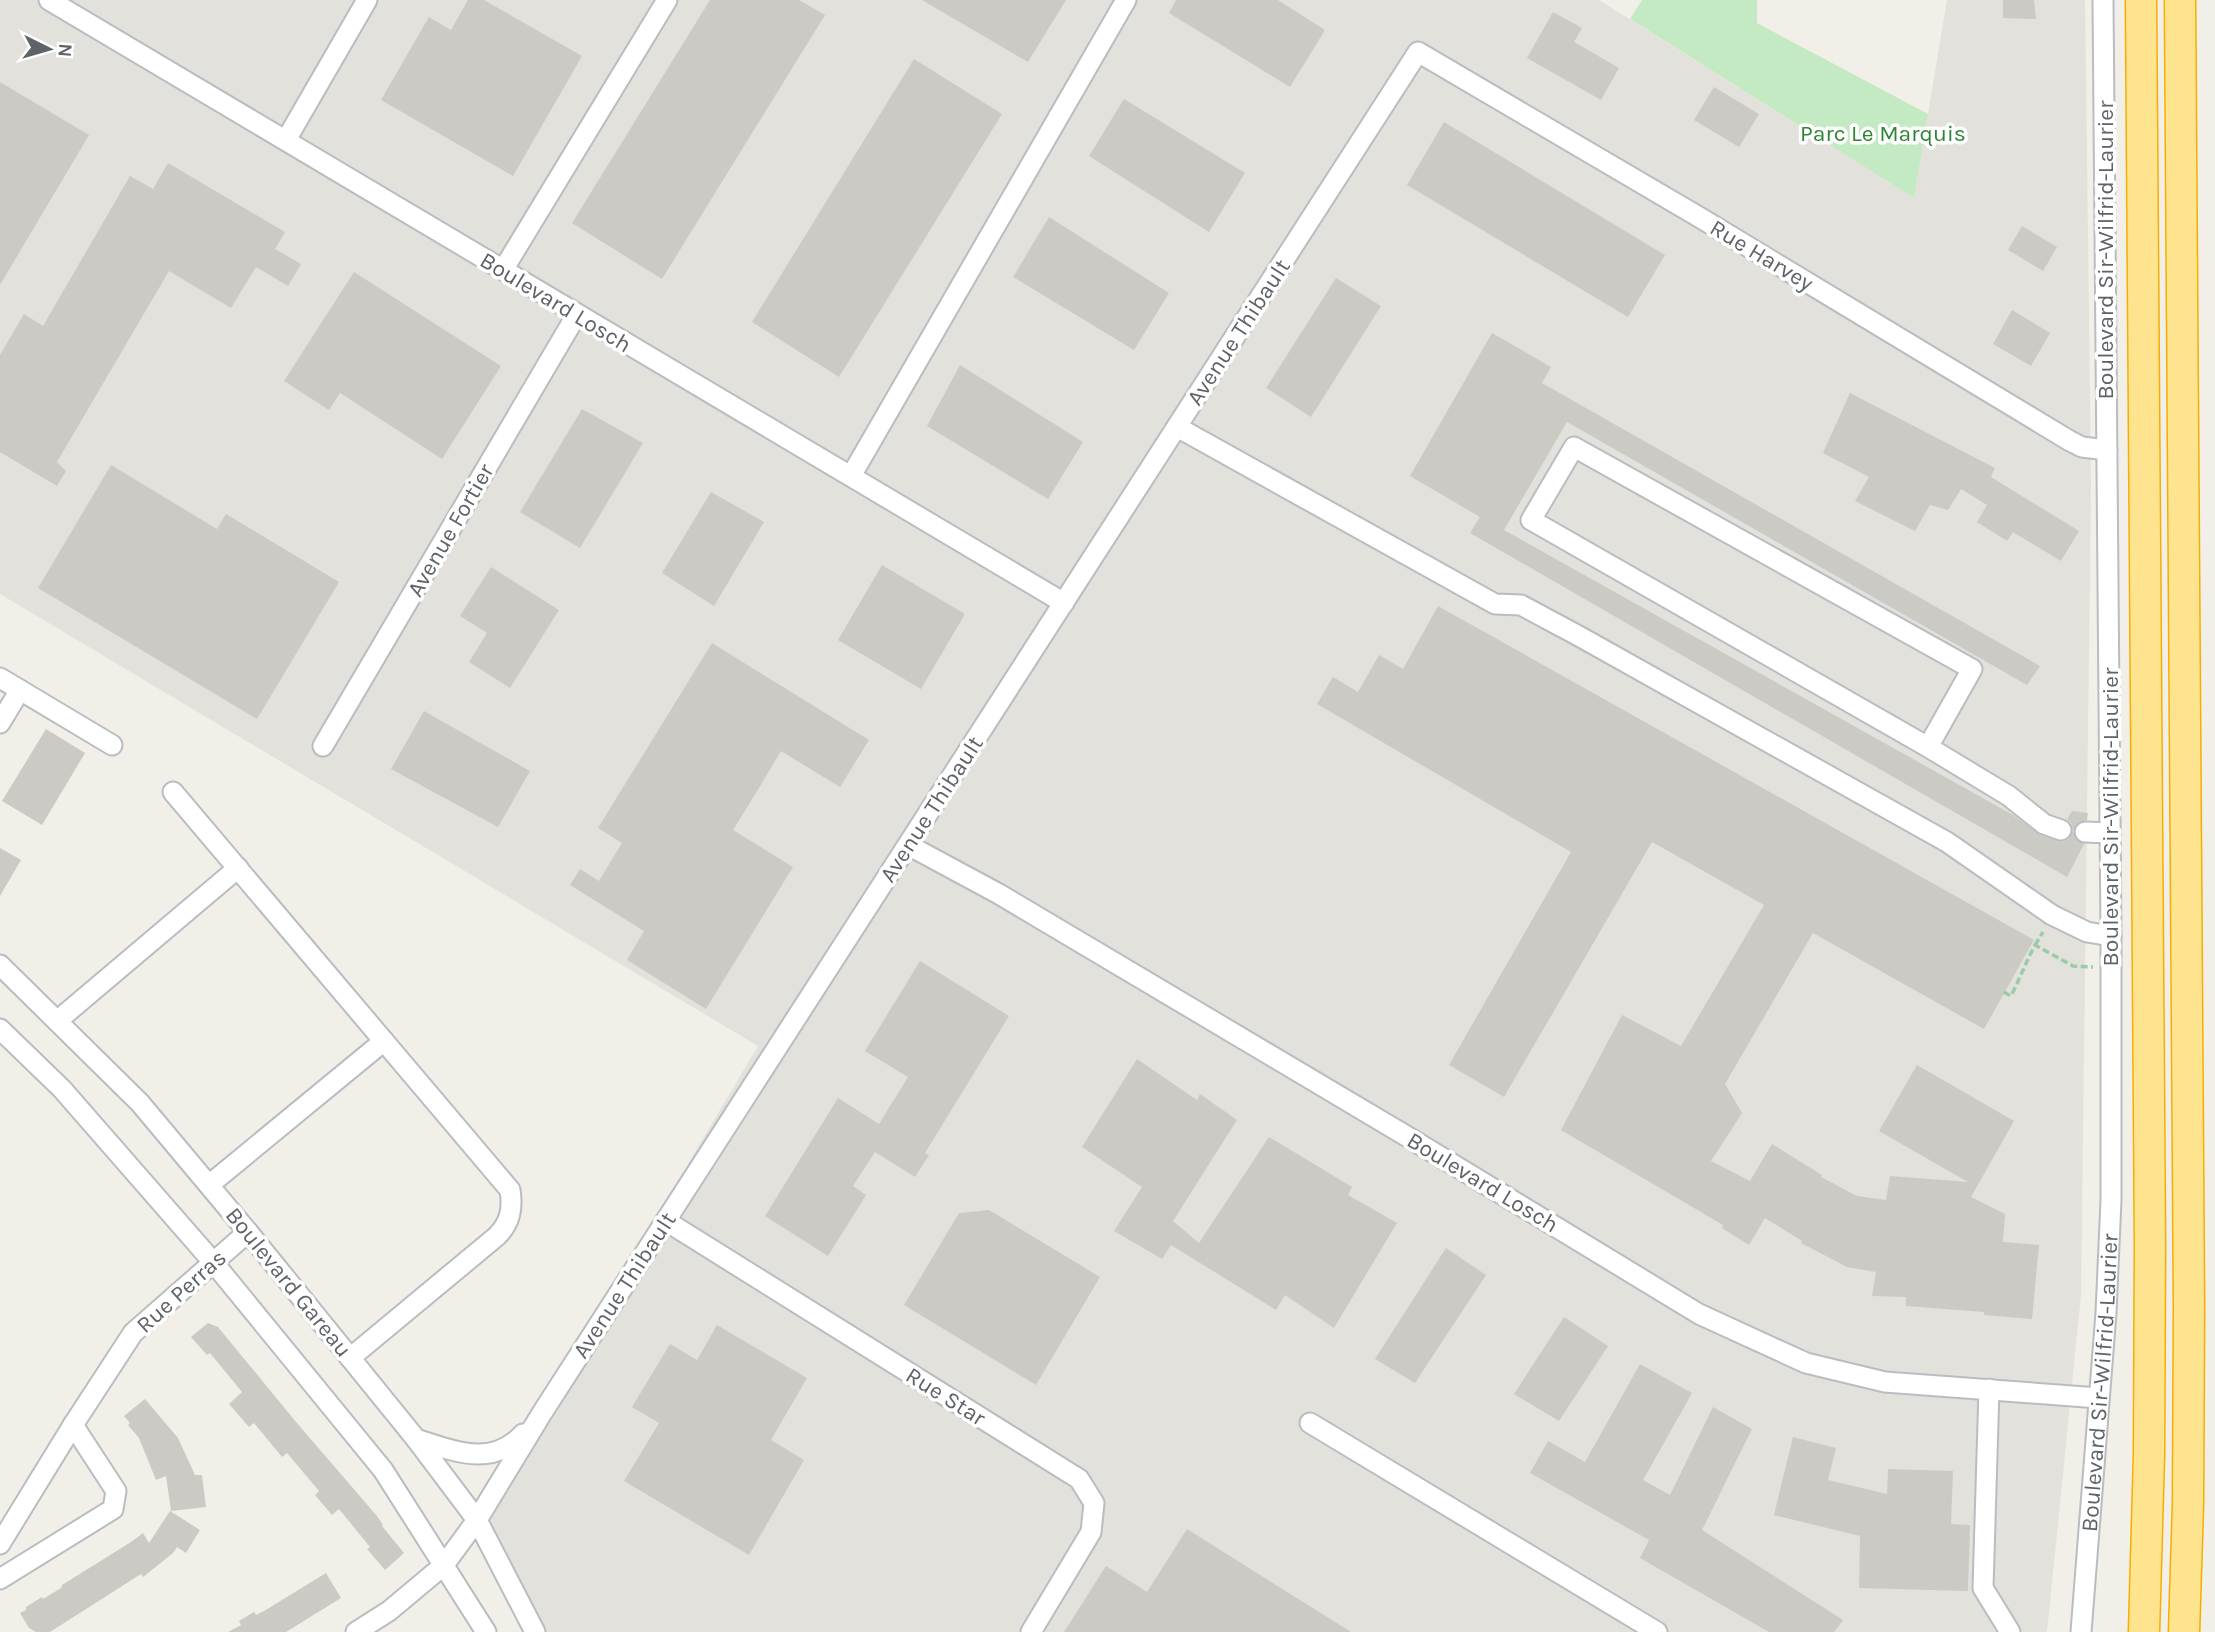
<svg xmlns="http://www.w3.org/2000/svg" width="2215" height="1632" font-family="Karla,sans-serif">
	<rect width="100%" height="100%" fill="#f1efe7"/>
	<polygon fill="#e2e1db" points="0,0 1599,0 1914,198 1947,0 2085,0 2091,484 2081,1295 2047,1632 540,1632 479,1516 758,1046 0,594"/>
	<polygon fill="#c3eac3" points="1642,0 1757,0 1757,23 1928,114 1914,198 1630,19"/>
	<g fill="#cccac4">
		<polygon points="468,0 484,0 582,56 513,176 381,100 429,17 451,30"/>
		<polygon points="710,0 799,0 825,15 662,279 572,223"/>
		<polygon points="922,0 1066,0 1028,62"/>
		<polygon points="1176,0 1278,0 1325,30 1290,87 1169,13"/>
		<polygon points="2003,0 2034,0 2036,19 2003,18"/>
		<polygon points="1553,12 1582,28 1574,42 1619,68 1601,100 1527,58"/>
		<polygon points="914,59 1002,114 839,377 752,322"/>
		<polygon points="0,82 89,135 0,285"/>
		<polygon points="1714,87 1759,114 1739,147 1694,120"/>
		<polygon points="1124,99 1245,173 1209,232 1089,156"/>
		<polygon points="1444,122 1665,255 1628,317 1407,185"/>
		<polygon points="168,163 285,232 275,249 301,264 288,286 256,267 231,308 169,271 57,462 66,471 57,486 0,452 0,355 24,314 43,326 130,176 153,189"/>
		<polygon points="1049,217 1169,293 1134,350 1013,277"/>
		<polygon points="2022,226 2057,247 2043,271 2008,250"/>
		<polygon points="354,272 501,366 442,459 340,393 329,410 284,381"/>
		<polygon points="1336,278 1381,306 1311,417 1266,388"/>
		<polygon points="2012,310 2050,333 2031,366 1993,344"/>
		<polygon points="1492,333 1551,367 1542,383 2040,666 2027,685 1567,422 1504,530 2013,815 2040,835 2063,842 2069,839 2073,831 2075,838 2084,844 2067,877 1470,533 1480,517 1410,476"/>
		<polygon points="960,365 1083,442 1048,499 927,426"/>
		<polygon points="1850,393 1995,468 1991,477 2079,531 2061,561 2013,532 2007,541 1977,522 1987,505 1961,489 1948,510 1930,505 1915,531 1855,501 1869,477 1823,453"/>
		<polygon points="582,409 643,443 580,548 520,512"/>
		<polygon points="111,465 217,529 226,514 339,582 257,719 38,588"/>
		<polygon points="711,492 764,522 714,606 662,573"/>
		<polygon points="882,565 965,614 921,689 838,640"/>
		<polygon points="491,567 559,610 510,688 469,662 487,633 460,616"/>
		<polygon points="1438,606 2034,940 1984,1029 1813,933 1725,1084 1742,1113 1711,1161 1750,1181 1772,1144 1822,1175 1821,1177 1857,1196 1886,1200 1890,1176 1968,1182 1879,1131 1917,1065 2014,1121 1971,1197 2005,1214 2003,1242 2039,1245 2032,1319 1984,1315 1984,1312 1906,1306 1906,1297 1872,1296 1876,1272 1847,1267 1801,1243 1802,1241 1765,1218 1749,1245 1722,1228 1723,1225 1561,1130 1622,1015 1681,1046 1764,905 1652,842 1504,1097 1449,1065 1571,852 1317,704 1333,677 1358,692 1379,655 1403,669"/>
		<polygon points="712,643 869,740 840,787 781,751 759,788 733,830 793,867 706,1009 627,960 644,931 570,885 580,869 599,881 622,843 598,828"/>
		<polygon points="424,711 530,771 498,827 391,769"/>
		<polygon points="46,729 85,753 42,825 2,801"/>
		<polygon points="2072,811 2088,813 2087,820 2079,822 2073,831 2071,823 2067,819"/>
		<polygon points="0,848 21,860 0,896"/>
		<polygon points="920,961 1009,1016 925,1153 929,1155 915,1177 875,1152 853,1186 866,1195 828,1256 765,1216 838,1098 879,1124 908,1077 865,1051"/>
		<polygon points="1137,1059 1197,1100 1200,1094 1237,1120 1173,1221 1199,1243 1269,1137 1352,1187 1348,1195 1397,1223 1334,1328 1285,1295 1276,1310 1171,1245 1162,1259 1114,1231 1142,1187 1082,1147"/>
		<polygon points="989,1210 1100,1277 1036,1385 904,1305 959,1213"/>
		<polygon points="1446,1248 1486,1275 1415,1383 1375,1359"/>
		<polygon points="1564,1317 1608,1346 1559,1421 1514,1394"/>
		<polygon points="208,1323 218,1327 296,1422 377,1516 383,1525 382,1526 404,1553 385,1570 367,1549 370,1547 339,1509 332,1515 315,1495 319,1491 287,1453 282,1457 254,1423 249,1427 229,1404 242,1392 210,1353 207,1355 191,1337"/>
		<polygon points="717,1325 807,1378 771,1440 804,1460 749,1555 624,1481 659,1423 632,1407 670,1344 697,1360"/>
		<polygon points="1640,1364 1692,1393 1643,1480 1670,1495 1713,1407 1752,1429 1702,1530 1843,1620 1834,1632 1769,1632 1640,1558 1649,1540 1530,1473 1548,1441 1585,1462"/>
		<polygon points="145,1399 178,1438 195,1475 202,1475 206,1507 171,1511 166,1476 156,1480 139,1438 128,1425 130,1423 124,1416"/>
		<polygon points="1793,1437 1836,1448 1828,1480 1887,1494 1888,1469 1953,1471 1951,1524 1970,1525 1968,1591 1859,1588 1860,1536 1774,1515"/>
		<polygon points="170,1511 200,1530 186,1553 177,1547 173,1553 143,1577 141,1574 50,1632 36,1632 29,1628 20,1613 26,1610 26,1607 42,1597 43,1599 61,1588 62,1585 131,1542 143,1533 149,1543"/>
		<polygon points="1187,1529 1351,1632 1064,1632 1106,1566 1147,1592"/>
		<polygon points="326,1573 341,1598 286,1632 228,1632 241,1625 239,1621 254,1612 256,1615 264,1611"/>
	</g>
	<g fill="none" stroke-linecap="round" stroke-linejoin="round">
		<g stroke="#b9bdc1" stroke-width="23">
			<g id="minor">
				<polyline points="49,0 1064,603"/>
				<polyline points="286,140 367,0"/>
				<polyline points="503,270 667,0"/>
				<polyline points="1177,427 1495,604 1521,605 1577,635 1947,842 2052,915 2087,932 2111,936"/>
				<polyline points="851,476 1126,0"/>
				<polyline points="0,678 112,745"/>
				<polyline points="0,723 20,690"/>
				<polyline points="323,746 577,314"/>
				<polyline points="1928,747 1972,669 1574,447 1531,520 1928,747 2009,796 2044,824 2061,830"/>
				<path d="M173,792L510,1190C513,1209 510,1223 497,1236L350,1358"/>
				<polyline points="2085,832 2110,833"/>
				<polyline points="908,845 999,894 1403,1134 1699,1314 1806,1363 1885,1382 2099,1398"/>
				<polyline points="0,965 140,1103 248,1232 416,1439 477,1520 535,1632"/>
				<polyline points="57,1021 238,868"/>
				<polyline points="0,1029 62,1089 213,1262 383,1470 486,1632"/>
				<polyline points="209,1185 384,1041"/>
				<polyline points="666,1221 1079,1479 1094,1503 1091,1532 1031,1632"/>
				<polyline points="1989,1389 1983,1588 2010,1632"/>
				<polyline points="1310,1423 1657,1632"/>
				<path d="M416,1439C454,1451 492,1468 523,1434"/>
				<polyline points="0,1544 73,1425 133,1333 248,1232"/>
				<polyline points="0,1579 113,1509 116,1491 73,1425"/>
				<polyline points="356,1632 389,1611 444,1565 477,1520 542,1413 1418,52 1699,217 2070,441 2082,447 2107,450"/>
				<path id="s1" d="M2081,1632L2106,1313L2111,1200V936L2103,0"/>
			</g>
		</g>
		<g stroke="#f8ae00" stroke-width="33">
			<g id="highway">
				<polyline points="2141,0 2150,1246 2149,1454 2144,1632"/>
				<polyline points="2180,0 2189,1308 2188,1504 2184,1632"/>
			</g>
		</g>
		<g stroke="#9bcba9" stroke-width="3.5" stroke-dasharray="7 3.5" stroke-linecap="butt">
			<polyline points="2035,945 2043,932"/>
			<path d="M2004,992L2011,996C2020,978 2026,962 2035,945L2073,966L2093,967"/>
		</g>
		<use href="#minor" stroke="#fff" stroke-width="19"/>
		<use href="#highway" stroke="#ffe490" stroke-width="30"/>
	</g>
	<g text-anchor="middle" stroke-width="7" stroke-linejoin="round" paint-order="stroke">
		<g font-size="23" fill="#308535" stroke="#fff">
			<text x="1883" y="141">Parc Le Marquis</text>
		</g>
		<g font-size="23" fill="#5e6368" stroke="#fff">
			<text transform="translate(2105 250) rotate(-90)" y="8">Boulevard Sir-Wilfrid-Laurier</text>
			<text transform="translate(1762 255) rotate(31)" y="8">Rue Harvey</text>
			<text transform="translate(556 302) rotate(31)" y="8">Boulevard Losch</text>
			<text transform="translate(1238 332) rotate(-57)" y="8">Avenue Thibault</text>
			<text transform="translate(450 530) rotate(-60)" y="8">Avenue Fortier</text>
			<text transform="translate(931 809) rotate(-57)" y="8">Avenue Thibault</text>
			<text transform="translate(2110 817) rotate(-90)" y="8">Boulevard Sir-Wilfrid-Laurier</text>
			<text transform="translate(1483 1182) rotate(31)" y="8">Boulevard Losch</text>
			<text transform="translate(289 1282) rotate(51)" y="8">Boulevard Gareau</text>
			<text transform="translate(624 1285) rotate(-57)" y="8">Avenue Thibault</text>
			<text transform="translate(181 1291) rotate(-42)" y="8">Rue Perras</text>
			<text dy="8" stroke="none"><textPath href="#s1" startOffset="250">Boulevard Sir-Wilfrid-Laurier</textPath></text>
			<text transform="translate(946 1396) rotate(32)" y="8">Rue Star</text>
		</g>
	</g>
	<g transform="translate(49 49) rotate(95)" stroke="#ffffff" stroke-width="5" paint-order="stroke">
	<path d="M0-5L12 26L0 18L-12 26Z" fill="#5e6368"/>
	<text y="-10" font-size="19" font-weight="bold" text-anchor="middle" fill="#5e6368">N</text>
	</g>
</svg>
